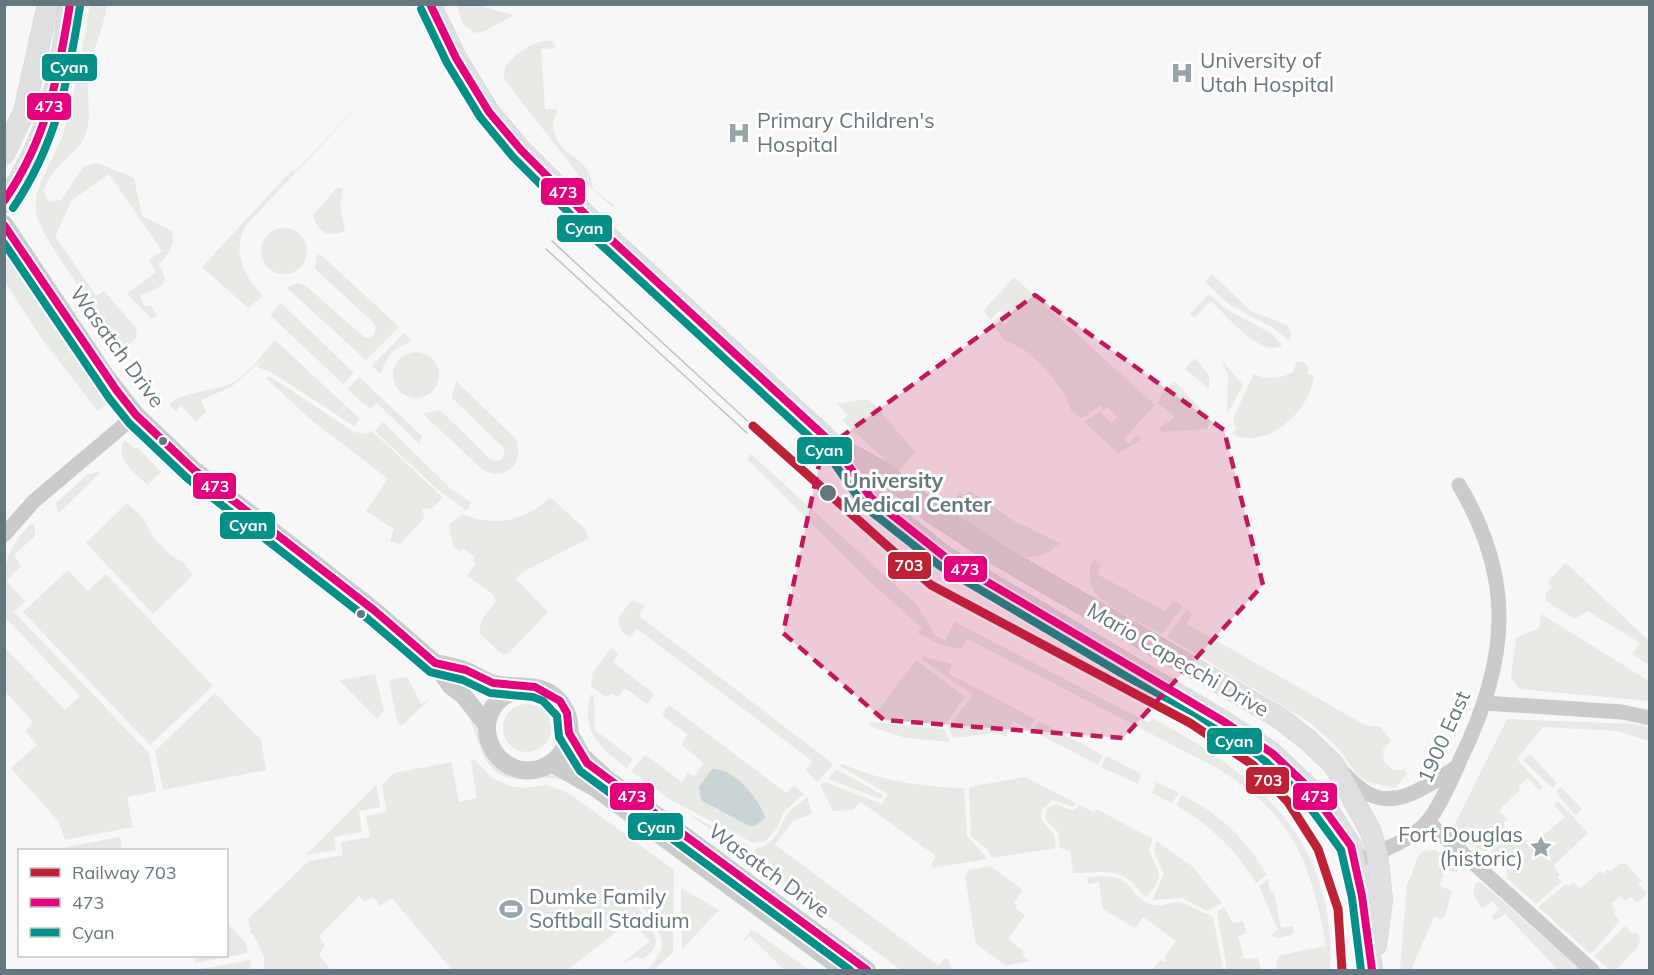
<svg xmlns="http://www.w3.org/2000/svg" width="1654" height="975" font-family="Mulish,sans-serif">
	<rect width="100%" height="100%" fill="#f7f7f7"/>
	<g fill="#e6e9e4">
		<path d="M90,5H107C104,29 91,51 88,76C86,95 93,117 85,136C74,159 54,162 44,190L48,202L61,200L84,166L97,163L134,178L142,216L172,231C176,245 168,255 159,264L165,277L163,285L140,296L144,306H151L157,316L151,318L127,294L156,272L149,260L162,251L109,174L72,200L55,236L96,296L104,291L136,328L137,337L124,349C106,322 38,237 36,211C33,184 55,159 63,134C76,92 82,48 90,5Z"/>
		<polygon points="457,5 477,5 514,15 485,31 475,33 462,23"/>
		<path d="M552,41L556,48L541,49L545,109H557C557,116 552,120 553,127C559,162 590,151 593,189L615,206L613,207L585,183L504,79L505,67C514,54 536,38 552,41Z"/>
		<path d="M375,89L246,225C231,251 244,277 263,296L248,308L202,267L292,170L294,172Z"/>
		<path d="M338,187L343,190L340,205L345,231C328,237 318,234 313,215Z"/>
		<circle cx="284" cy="251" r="23"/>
		<polygon points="5,254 111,400 98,411 42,339 5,282"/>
		<polygon points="317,255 321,255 399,327 366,360 287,288 297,283 305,285 365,338 374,336 376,327 373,322 315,269"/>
		<polygon points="1212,274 1251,311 1288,326 1291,334 1289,341 1272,327 1230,305 1205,282"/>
		<polygon points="1014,277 1155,405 1124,439 1129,444 1137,435 1142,439 1118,453 1084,422 1100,411 1111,423 1118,417 1107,407 1104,410 1100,406 1081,419 1071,410 1066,396 1043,366 1022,348 1004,340 992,323 997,318 1005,325 1011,319 1000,310 990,320 984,310"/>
		<path d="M1209,294L1226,309L1272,334L1282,345C1261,359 1226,315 1211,301L1194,318L1190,314Z"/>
		<polygon points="281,303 354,373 343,384 270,315"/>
		<path d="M404,333L412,341C390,350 390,354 380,374L372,366Z"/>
		<path d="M275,340L360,419L354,426L271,372L257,367L262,360L231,387L201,400L206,412L196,422L181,405L176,411L169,405C185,389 216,393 235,381C251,371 263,354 275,340Z"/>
		<circle cx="416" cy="375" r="23"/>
		<polygon points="1195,358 1209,375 1209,389 1185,369"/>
		<polygon points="1221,359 1243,385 1227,415 1228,375"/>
		<path d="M1297,362H1304L1308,367V375H1314C1311,405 1281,438 1249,438C1242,438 1237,437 1232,433L1236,429L1233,418L1254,374C1266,380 1281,379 1293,372Z"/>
		<polygon points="271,377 354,432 366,434 372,431 443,498 432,508 422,509 425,517 400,544 390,541 394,529 366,511 388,479 309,418 266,378"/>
		<polygon points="359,377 421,435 420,445 377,403 370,409 347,389"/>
		<path d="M456,381L516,439C524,463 507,482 483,470L423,414L440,410L490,459L496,461L502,459L505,449L452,398Z"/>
		<polygon points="1174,381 1207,415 1210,422 1207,429 1161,432 1159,428 1175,417 1158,403 1161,395"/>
		<polygon points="861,400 869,400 875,405 915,452 898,472 843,421 848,415 837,404"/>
		<polygon points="383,422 451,489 471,502 467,511 436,488 375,431"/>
		<path d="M125,440L135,449L137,447L161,472L147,485C135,472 114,459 125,440Z"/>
		<path d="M751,454L916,604L935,635L945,640L955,622L1149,723L1152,718C1258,775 1337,839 1330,970H1278L1276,962L1280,955L1326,946C1311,861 1292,814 1217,768L968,639L961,649L938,644L918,633L922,628L867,579L747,459Z"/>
		<polygon points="102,471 61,511 58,513 56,503 88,474"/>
		<path d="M970,491L1014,521L1060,543C1050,553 1036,560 1022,556C998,549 967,524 945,511L960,492L963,495Z"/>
		<path d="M550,497L584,528L589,538L523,572L515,578L548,612L509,653L503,655L479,633L482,619L496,601L493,594L467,576L476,564L472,560L475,557L463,548L460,551L453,546L449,525L462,514C496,527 524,522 550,497Z"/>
		<polygon points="127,503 142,517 154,538 173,557 183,562 193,575 153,614 86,543"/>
		<path d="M32,523L35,526V536L14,555L21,566L6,581L25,601L14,612L149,753L156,791L127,797L133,827L65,840L59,822L11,768L37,745L25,731L33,722L5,691V648L65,710L80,696L5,617C4,575 0,553 32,523Z"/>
		<path d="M1095,560L1101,566L1097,574L1165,611L1174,601L1183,606L1162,634C1146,625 1097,604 1092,587C1089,579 1090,571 1091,563Z"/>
		<polygon points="1566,563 1649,641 1649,665 1632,654 1640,643 1588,611 1574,619 1545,600 1546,593 1552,587 1548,582"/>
		<polygon points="68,570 88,591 106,574 213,686 150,745 23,612"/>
		<polygon points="632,600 645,606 639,616 831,762 832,766 817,782 806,770 812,761 637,629 630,637 622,632 618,618"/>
		<polygon points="1187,609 1192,614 1187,624 1365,725 1381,727 1391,741 1383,750 1384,762 1393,770 1405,770 1407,774 1395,788 1368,782 1356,774 1340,750 1311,723 1167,637"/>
		<polygon points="1541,614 1649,681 1649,701 1519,689 1511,677 1516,638 1539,628"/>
		<polygon points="611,648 618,653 613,662 654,694 647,704 625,688 618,697 613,694 605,697 591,686 593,672"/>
		<polygon points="922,656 952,664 949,674 1035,719 1029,729 1013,721 1006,737 995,733 953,738 948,727 973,695 922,660"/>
		<polygon points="916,660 965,697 945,725 872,718"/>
		<polygon points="375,674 384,711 377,719 339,680"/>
		<polygon points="407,677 421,704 430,699 401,726 397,721 389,680"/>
		<polygon points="215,693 261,740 266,770 163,790 155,751"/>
		<path d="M591,694L594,697L595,730L633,759L627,768C601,749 579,729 591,694Z"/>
		<circle cx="527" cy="728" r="24"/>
		<polygon points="669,705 786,793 794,785 804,794 784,812 777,828 766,841 753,843 669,799 631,771 646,755 682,782 688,773 694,776 704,763 682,745 687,734 662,715"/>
		<path d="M465,709L476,725L484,751L543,774L566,778C559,781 548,776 538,778C478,787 485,746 465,709Z"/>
		<polygon points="1507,719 1635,724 1649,728 1649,741 1618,731 1543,727 1517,759 1543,787 1539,790 1528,778 1518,787 1520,790 1499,810 1507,819 1503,823 1507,834 1488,851 1479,850 1456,834 1454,826"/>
		<polygon points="1039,721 1103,755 1098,765 1033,731"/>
		<polygon points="869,722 944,729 950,742 906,738 869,726"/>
		<polygon points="1530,754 1557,783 1552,788 1523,760"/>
		<polygon points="1107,756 1141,774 1138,784 1101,767"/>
		<path d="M474,759L492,778L510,786L524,788L547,785L570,794L674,870L673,952L654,970H648C652,964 658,957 661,950C667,933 640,904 628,892L626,894C635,904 663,933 654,948C652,952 647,955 644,959L637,957L620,965L650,941L630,921L568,970H452L392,898L380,906L373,897L365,902L359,896L319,936L325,945L319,955L331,970H264V957L253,934H251L248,919L309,861L343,855L341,842L370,837L366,816L387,812L382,785L394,773L451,762L459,802L477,798L471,760Z"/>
		<path d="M842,764C882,781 921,787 964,788L967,836L988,859L933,868L931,865L936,856L861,802L853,810L833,811L820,785L825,782L882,804L888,794L840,766Z"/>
		<polygon points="836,769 883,795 881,799 828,779"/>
		<polygon points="1025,777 1076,803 1073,807 1053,800 1042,809 1041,819 1054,834 1056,848 992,858 987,849 971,836 969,787"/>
		<polygon points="1156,782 1179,793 1172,803 1152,793"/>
		<polygon points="376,785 380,807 359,811 362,832 334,837 336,850 306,855 296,865"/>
		<polygon points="1561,787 1582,809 1575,815 1556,792"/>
		<path d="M1182,795C1220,814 1245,838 1267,875L1256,883C1237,850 1208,824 1176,805Z"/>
		<path d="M807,797L812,814L794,820L775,845L939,966L944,959H948L952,970H901L750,858L757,848C778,845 778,827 788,813C793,807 801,802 807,797Z"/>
		<polygon points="1558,801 1588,833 1553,866 1560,874 1557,877 1561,882 1536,904 1507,878 1507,869 1490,853 1509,836 1519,840 1523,836 1532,845 1565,817 1554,805"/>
		<path d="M1056,804L1073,811L1080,805L1094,813L1096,809L1153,839L1149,849C1156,873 1168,872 1147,897C1140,894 1135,883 1126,878C1111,868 1090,874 1073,873L1070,851L1060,848L1058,832L1045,819L1047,808Z"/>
		<polygon points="686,812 750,847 744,854"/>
		<polygon points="120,837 122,850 66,850 65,847"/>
		<polygon points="1156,841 1192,866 1222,903 1207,911 1183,898 1152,900 1164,874 1154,851"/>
		<path d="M1435,850L1440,853L1444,850L1458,863L1457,872L1444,870L1440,886L1452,891L1445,916L1442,919L1434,917L1411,970H1400L1407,884C1414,873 1414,858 1423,851Z"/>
		<polygon points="1625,863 1642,881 1638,884 1647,894 1637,903 1631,897 1625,901 1620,896 1611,904 1616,910 1613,913 1620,921 1591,954 1538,907 1566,884 1569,886 1574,882 1580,889 1600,871 1603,874 1607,870 1611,871 1619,864"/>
		<polygon points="990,866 1023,890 1014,903 1017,905 1016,909 1025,915 1008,939 1024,952 1022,955 1030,961 1006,966 976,944 965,876 969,870"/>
		<path d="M1101,876C1135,876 1127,893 1147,903C1158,909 1168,902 1179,902C1182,902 1209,915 1213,917L1223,970H1152L1161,960L1166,962L1165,956L1176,941L1143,917L1135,928L1103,909L1099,882L1088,884L1087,878Z"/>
		<polygon points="1268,879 1270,893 1274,892 1281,928 1293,926 1294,931 1291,935 1277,938 1270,935 1278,930 1259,886"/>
		<polygon points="1476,883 1482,883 1581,970 1558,970 1505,914 1494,921 1492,916 1499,909 1492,901 1485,907 1481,907 1473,894"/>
		<polygon points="681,888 719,910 682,949"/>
		<polygon points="1224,907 1233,923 1243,921 1247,933 1238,936 1244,959 1258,958 1261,970 1227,970 1217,912"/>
		<polygon points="229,925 246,943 248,953 195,963 197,956 226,956"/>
		<polygon points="1625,926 1633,934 1635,931 1641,939 1637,948 1616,970 1610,970 1594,956"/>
		<polygon points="751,930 759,934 809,970 784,970 750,936 741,944"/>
		<polygon points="251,960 250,970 196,970"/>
	</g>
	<path fill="#cad4d6" d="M712,769C734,768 759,798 765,818L755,826H749L701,800L699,787Z"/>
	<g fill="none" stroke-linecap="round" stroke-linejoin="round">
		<g stroke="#d3d4d5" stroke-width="22">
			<g id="secondary">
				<polyline points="430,4 456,58 489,112 521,150 604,233 835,446 871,498 945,557 1223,721 1272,753 1308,787 1331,815 1351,846 1362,896 1372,970"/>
				<polyline points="4,154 24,112 48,4"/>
				<path d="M4,202C51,140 58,78 70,4"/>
				<polyline points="838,448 884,473 933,513 991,551 1230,689 1281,719 1309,741 1334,765 1370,830 1377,853 1382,900 1376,945"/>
			</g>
		</g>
		<g stroke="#cacccc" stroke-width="15">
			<polyline points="4,535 34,501 136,415"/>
			<polyline points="1484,703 1622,712 1650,718"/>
			<path d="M1342,772C1350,779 1358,788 1367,793C1398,811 1432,782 1457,767"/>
			<polyline points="1428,822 1592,970"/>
			<path d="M1356,861C1378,852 1411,841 1427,822C1439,809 1454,774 1461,758C1508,661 1516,581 1459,485"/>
		</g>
		<g stroke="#cacccc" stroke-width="18">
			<polyline points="4,224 105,375 136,415 194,470 375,611 435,663 451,686 463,695 486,724"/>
			<path d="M435,663C445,665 457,666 466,671C475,674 482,680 491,683C505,688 521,685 536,688C558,692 572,713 569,735C567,746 560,758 550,764C498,794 454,710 521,688"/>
			<polyline points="569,733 582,756 607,779 867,970"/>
			<polyline points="551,763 597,789 844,970"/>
		</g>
		<use href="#secondary" stroke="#dedfe0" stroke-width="21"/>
		<g stroke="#bfc1c2" stroke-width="1.5">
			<polyline points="552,241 753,426"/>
			<polyline points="546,249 747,433"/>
		</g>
		<g stroke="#fff" stroke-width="12">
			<g id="bus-1">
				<polyline points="430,4 456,58 489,112 521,150 604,233 835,446 871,498 945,557 1223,721 1272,753 1308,787 1351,846 1362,896 1372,970"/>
				<path d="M4,201C47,139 58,78 70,4"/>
				<polyline points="4,225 117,391 136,415 194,470 375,611 435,663 466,670 493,683 535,687 560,701 567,713 569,733 587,763 867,970"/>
			</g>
		</g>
		<g stroke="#fff" stroke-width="12">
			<g id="bus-2">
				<polyline points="421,9 447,63 480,117 513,157 597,241 827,453 864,506 940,566 1217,730 1265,761 1300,794 1341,850 1352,898 1361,970"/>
				<path d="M13,208C57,143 68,81 80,6"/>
				<polyline points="4,243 109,398 129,423 187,478 368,619 430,672 463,680 490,693 533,697 543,701 557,716 559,737 580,771 850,970"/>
			</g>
		</g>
		<use href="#bus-1" stroke="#e5007d" stroke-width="8"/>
		<use href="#bus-2" stroke="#048f88" stroke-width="8"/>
		<g stroke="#fff" stroke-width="14">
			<polyline id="rail-1" points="753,426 931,585 1190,723 1253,765 1288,802 1318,849 1338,909 1342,970"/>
		</g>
		<use href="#rail-1" stroke="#be2036" stroke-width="9"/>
	</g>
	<path fill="#c2185b" fill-opacity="0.2" stroke="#c2185b" stroke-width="4.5" stroke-dasharray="12 8" stroke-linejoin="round" d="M1035,295L1224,430L1263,585L1123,738L884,720L783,633L822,451Z"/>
	<defs>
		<g id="hospital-bare" transform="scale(1.8)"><path d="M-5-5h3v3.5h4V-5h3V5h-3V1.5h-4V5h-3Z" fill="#97a4a9" stroke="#fff" stroke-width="2.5" paint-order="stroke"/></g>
		<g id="sight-bare" transform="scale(1.8)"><path d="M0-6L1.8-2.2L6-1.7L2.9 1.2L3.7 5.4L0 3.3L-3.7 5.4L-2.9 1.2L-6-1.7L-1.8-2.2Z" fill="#97a4a9" stroke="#fff" stroke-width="2.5" paint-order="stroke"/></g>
		<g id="stadium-bare" transform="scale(1.8)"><path d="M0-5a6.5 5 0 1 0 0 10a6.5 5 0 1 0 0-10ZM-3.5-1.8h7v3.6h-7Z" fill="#97a4a9" stroke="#fff" stroke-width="2.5" paint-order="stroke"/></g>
	</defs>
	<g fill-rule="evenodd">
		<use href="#hospital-bare" x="1182" y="73"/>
		<use href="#hospital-bare" x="739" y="133"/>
		<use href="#sight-bare" x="1541" y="847"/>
		<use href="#stadium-bare" x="511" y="909"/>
	</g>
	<g fill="#64777f" stroke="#fff" stroke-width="2">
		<circle cx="163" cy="441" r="5"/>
		<circle cx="828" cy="493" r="9"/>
		<circle cx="361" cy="614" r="5"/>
	</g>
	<g text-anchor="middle" stroke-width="6" stroke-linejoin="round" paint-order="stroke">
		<g font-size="21" fill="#64777f" stroke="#fff" text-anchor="start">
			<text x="1200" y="68">University of<tspan x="1200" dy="24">Utah Hospital</tspan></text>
			<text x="757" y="128">Primary Children's<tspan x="757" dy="24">Hospital</tspan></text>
			<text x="1523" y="842" text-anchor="end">Fort Douglas<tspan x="1523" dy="24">(historic)</tspan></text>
			<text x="529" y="904">Dumke Family<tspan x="529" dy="24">Softball Stadium</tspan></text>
		</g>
		<g font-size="21" fill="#64777f" stroke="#fff">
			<text transform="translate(117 347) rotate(54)" y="7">Wasatch Drive</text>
			<text transform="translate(1178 660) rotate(30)" y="7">Mario Capecchi Drive</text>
			<text transform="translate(1444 737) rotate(-66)" y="7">1900 East</text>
			<text transform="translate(769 871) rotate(36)" y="7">Wasatch Drive</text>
		</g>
		<g font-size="21" font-weight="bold" fill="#64777f" stroke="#fff" text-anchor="start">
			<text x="843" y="488">University<tspan x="843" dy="24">Medical Center</tspan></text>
		</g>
	</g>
	<g stroke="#fff" stroke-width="2">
		<rect x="41" y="53" width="57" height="29" rx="6" fill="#048f88"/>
		<rect x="26" y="92" width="46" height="29" rx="6" fill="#e5007d"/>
		<rect x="540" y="177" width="46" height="29" rx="6" fill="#e5007d"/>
		<rect x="556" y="214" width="57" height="29" rx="6" fill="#048f88"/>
		<rect x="796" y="436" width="57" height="29" rx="6" fill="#048f88"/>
		<rect x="192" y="472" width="45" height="28" rx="6" fill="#e5007d"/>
		<rect x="219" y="511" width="57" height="29" rx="6" fill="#048f88"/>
		<rect x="887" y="551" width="45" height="29" rx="6" fill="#be2036"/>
		<rect x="943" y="555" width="45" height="28" rx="6" fill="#e5007d"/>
		<rect x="1206" y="727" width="57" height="28" rx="6" fill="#048f88"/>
		<rect x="1245" y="766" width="45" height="29" rx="6" fill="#be2036"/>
		<rect x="609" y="782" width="46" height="29" rx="6" fill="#e5007d"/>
		<rect x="1292" y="782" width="46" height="29" rx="6" fill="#e5007d"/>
		<rect x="627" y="812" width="57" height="29" rx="6" fill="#048f88"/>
	</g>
	<g font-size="16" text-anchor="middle" font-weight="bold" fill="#fff">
		<text x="69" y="73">Cyan</text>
		<text x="49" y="112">473</text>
		<text x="563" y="198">473</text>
		<text x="584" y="234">Cyan</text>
		<text x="824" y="456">Cyan</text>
		<text x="215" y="492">473</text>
		<text x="248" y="531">Cyan</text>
		<text x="909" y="571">703</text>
		<text x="965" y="575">473</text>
		<text x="1234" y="747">Cyan</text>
		<text x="1268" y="786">703</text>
		<text x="632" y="802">473</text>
		<text x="1315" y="802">473</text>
		<text x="656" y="833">Cyan</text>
	</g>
	<rect width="1654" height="975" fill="none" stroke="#64777f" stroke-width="12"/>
	<rect x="18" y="849" width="210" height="108" fill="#ffffff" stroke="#c1c9cc" stroke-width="1.5"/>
	<rect x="30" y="868" width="30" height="9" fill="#be2036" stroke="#c1c9cc" stroke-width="1.5"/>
	<text x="72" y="879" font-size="18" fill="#64777f">Railway 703</text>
	<rect x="30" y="898" width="30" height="9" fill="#e5007d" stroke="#c1c9cc" stroke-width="1.5"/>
	<text x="72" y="909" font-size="18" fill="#64777f">473</text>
	<rect x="30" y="928" width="30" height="9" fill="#048f88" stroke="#c1c9cc" stroke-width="1.5"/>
	<text x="72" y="939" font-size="18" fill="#64777f">Cyan</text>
</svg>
